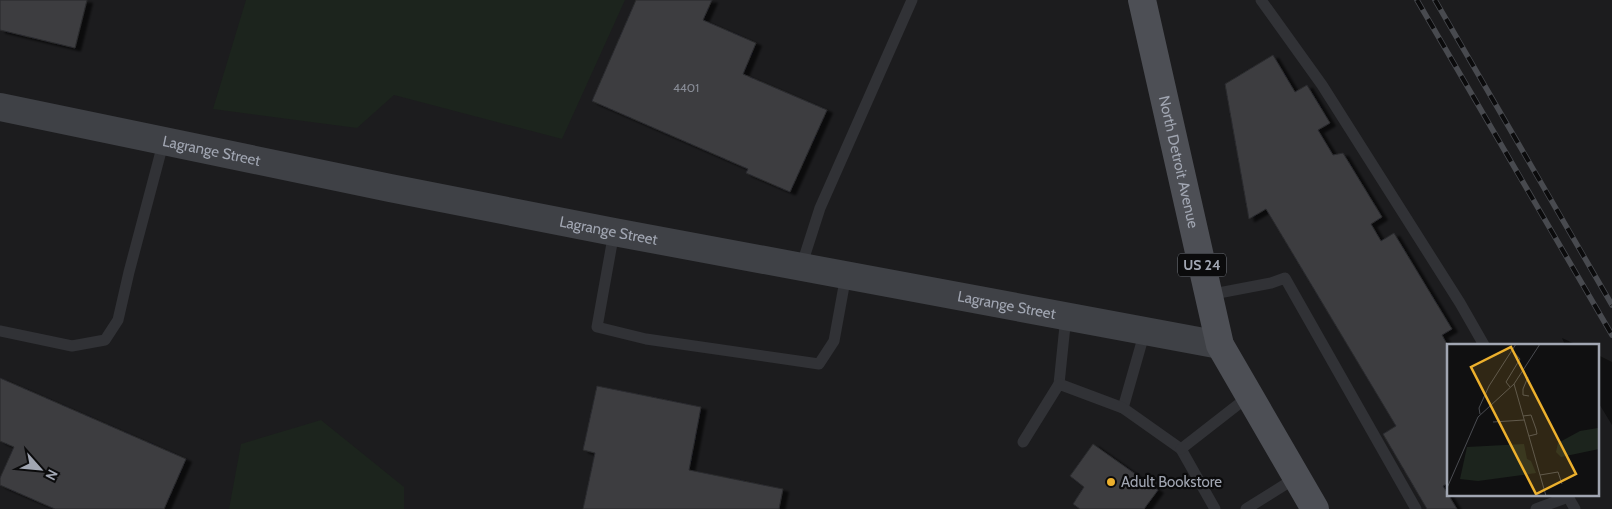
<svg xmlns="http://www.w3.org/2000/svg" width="1612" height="509" font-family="Cabin,sans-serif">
	<defs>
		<filter id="shadow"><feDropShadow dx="5.5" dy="3" stdDeviation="1" flood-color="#0009"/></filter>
	</defs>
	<rect width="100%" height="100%" fill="#101011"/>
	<polygon fill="#1c1c1e" points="0,0 1612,0 1612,362 1598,355 1598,345 1577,345 1562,338 1565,345 1448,345 1448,495 1598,495 1598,402 1612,425 1612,509 0,509"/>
	<g fill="#1c241d">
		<polygon points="246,0 625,0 562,139 394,95 357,128 213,109"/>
		<polygon points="321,420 404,487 404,509 229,509 241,444"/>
	</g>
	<g fill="#3c3d41" stroke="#2a2a2d" filter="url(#shadow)">
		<polygon points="0,0 87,0 75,48 0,30"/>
		<polygon points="636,0 712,0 703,20 756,43 743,74 827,110 790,192 746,173 748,169 592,101"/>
		<polygon points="1273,55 1295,92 1307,85 1330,123 1318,130 1333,155 1343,153 1382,217 1371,224 1381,241 1394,233 1452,329 1442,335 1448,346 1448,483 1443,486 1457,509 1427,509 1383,434 1396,426 1266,209 1249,219 1225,84"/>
		<polygon points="0,378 186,459 164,509 55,509 0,485 0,478 14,447 0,441"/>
		<polygon points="597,386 701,407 689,470 783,489 779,509 583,509 595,453 583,450"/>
		<polygon points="1093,444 1158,490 1144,509 1080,509 1073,504 1084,487 1070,476"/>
	</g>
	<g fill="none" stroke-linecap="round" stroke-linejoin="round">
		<g stroke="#313236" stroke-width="11">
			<polyline points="1261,0 1322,85 1460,303 1484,345"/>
			<polyline points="614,232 597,327 646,339 819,364 834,341 846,275"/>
			<polyline points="801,267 820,208 912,0"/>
			<polyline points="1208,295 1271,283 1285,278 1416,509"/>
			<polyline points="0,331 72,346 105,340 118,320 129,272 164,140"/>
			<polyline points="1059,384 1066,316"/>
			<polyline points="1123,408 1145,331"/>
			<polyline points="1023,442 1059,384 1123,408 1181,449 1215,509"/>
			<polyline points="1181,449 1249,396"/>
			<polyline points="1567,495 1575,509"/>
			<polyline points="1246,509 1297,477"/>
			<polyline points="1536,509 1568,497"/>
		</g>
		<path stroke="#3f4146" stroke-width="28" id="s1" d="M0,107L390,188L614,232L1220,345"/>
		<path stroke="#4d4f55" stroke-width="28" id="s2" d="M1142,0L1220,345L1315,509"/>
		<g stroke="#484a4f" stroke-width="5.5">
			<g id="rail">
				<polyline points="1417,0 1612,335"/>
				<polyline points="1435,0 1612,305"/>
			</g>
		</g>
		<use href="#rail" stroke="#0b0b0c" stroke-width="4" stroke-dasharray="11" stroke-linecap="butt"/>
	</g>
	<circle fill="#ecb02d" stroke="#0b0b0c" stroke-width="2" cx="1111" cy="482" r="5"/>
	<g text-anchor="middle" stroke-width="4.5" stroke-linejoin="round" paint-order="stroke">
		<g font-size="12" fill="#888c96">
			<text x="686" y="92">4401</text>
		</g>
		<rect fill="#0b0b0c" stroke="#747880" stroke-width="1" x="1178" y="253.5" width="48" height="23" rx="4"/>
		<g font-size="14" font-weight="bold" fill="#a1a6b2">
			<text x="1202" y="270">US 24</text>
		</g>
		<g font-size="15" fill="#a1a6b2" stroke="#0b0b0c">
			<text dy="5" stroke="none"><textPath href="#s1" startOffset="216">Lagrange Street</textPath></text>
			<text dy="5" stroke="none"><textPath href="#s2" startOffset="166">North Detroit Avenue</textPath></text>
			<text dy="5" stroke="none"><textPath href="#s1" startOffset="621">Lagrange Street</textPath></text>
			<text dy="5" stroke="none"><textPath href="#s1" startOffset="1026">Lagrange Street</textPath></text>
		</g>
		<g font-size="15" fill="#a1a6b2" stroke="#0b0b0c" text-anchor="start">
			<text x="1121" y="487">Adult Bookstore</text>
		</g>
	</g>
	<g transform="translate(1447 344)">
		<rect width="152" height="152" fill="#101011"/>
		<path d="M151,84L152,105L114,113L109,108L111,99L133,87ZM77,100L80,115L84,117L89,129L31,137L13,135L20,103Z" fill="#1c241d"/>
		<path fill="none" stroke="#4a4c51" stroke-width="1" d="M81,33L76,45V51L82,52M67,40L99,152M63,43L59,38L73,15L65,6M33,70L32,64L42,42L69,0M76,72L84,71L89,85L90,90L82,92M46,78L77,76M93,131L111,128L115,140M0,144L31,73L67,40L93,0"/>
		<path fill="#ecb02d" fill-opacity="0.15" stroke="#ecb02d" stroke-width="2.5" d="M64,3L129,130L89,150L24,23Z"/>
		<rect width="152" height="152" fill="none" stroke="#a1a6b2" stroke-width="2.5"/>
	</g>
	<g transform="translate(40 469) rotate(117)" stroke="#0b0b0c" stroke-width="4" paint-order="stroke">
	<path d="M0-4L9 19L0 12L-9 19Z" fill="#a1a6b2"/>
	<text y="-8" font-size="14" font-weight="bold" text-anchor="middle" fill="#a1a6b2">N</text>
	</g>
</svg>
